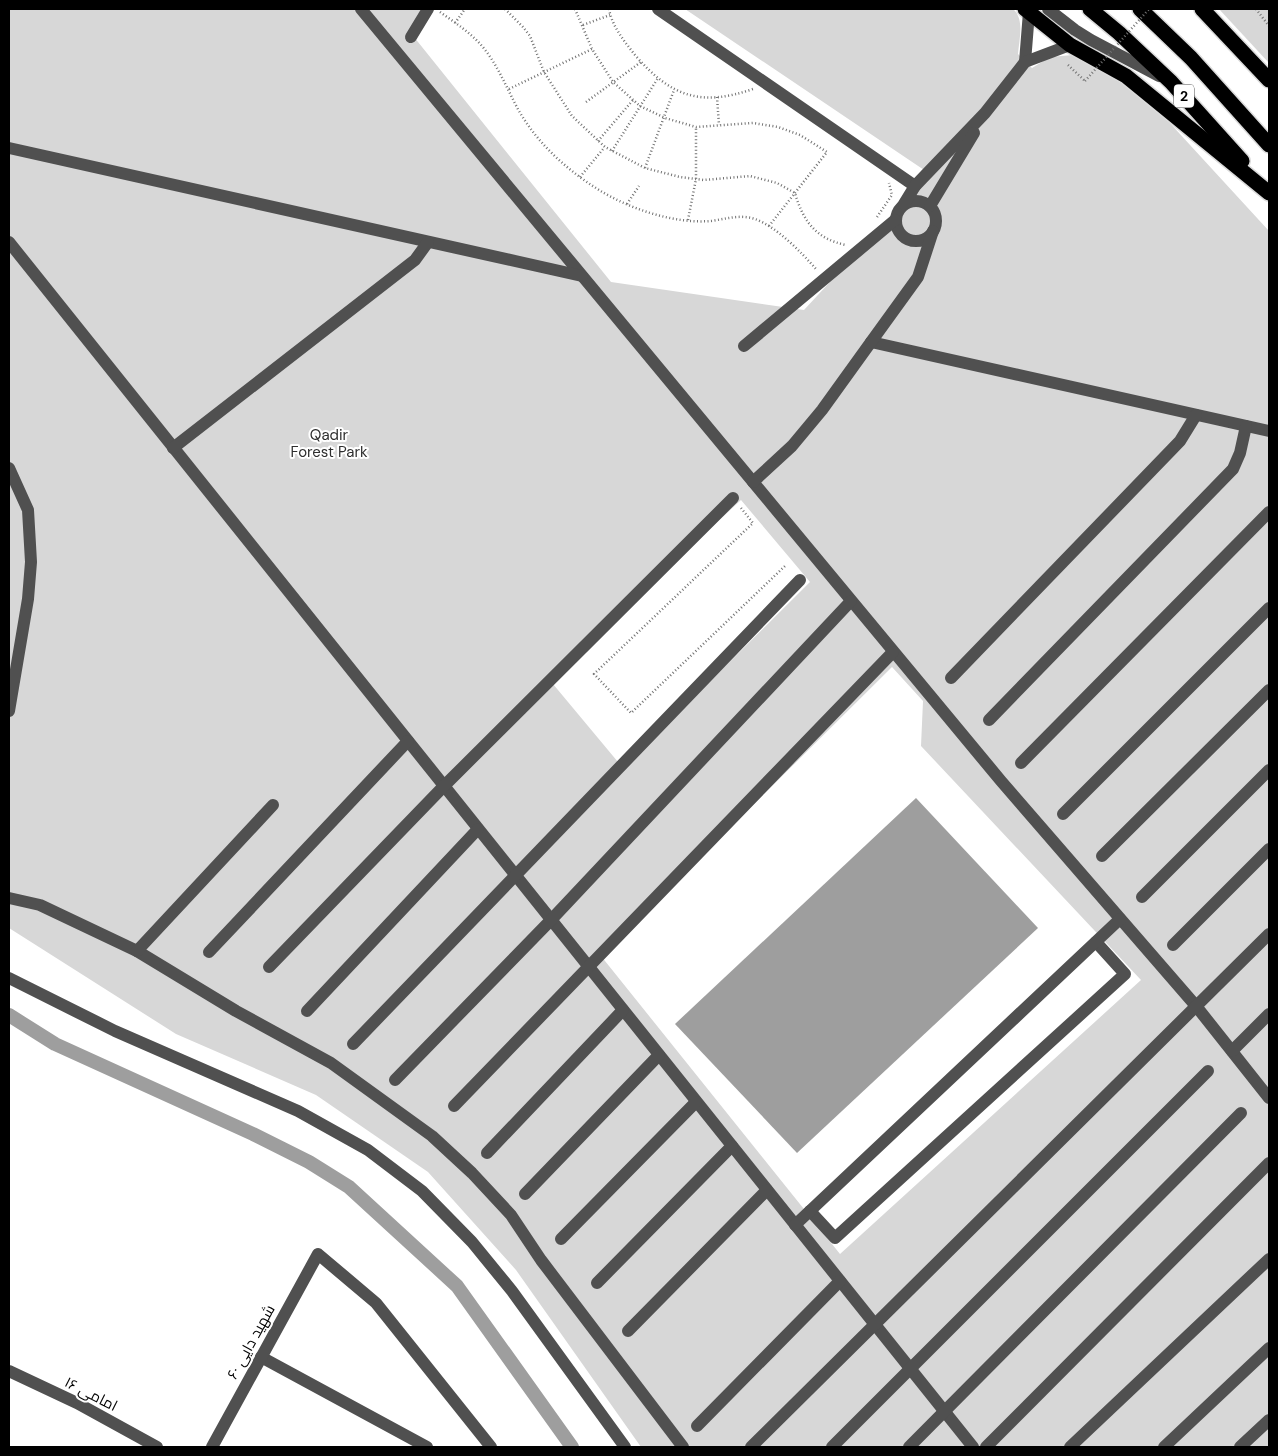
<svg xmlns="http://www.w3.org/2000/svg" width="1278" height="1456" font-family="'DM Sans',Cairo,sans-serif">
	<rect width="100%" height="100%" fill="#fff"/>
	<g fill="#d7d7d7" fill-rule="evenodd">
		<path d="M9,9H431L414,37L611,282L804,310L930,174L685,9H1013C1025,19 1019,40 1018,54L1032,68L1050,57L1073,55L1134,90L1168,121L1269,231V1447H641L516,1270L428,1172L316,1095L176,1034L9,928ZM741,500L810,582L623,768L548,678ZM892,667L923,701L921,746L1141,980L840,1254L601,956Z"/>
		<polygon points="1219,9 1269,9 1269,63"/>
	</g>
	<polygon fill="#9e9e9e" points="916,798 1038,928 797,1153 675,1024"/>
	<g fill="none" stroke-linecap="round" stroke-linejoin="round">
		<polyline stroke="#9e9e9e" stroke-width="14" points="9,1015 55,1044 253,1134 309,1162 349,1187 457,1286 572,1447"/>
		<g stroke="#dbdbdb" stroke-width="18">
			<g id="highway">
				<polyline points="1025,9 1070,45 1126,76 1269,193"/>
				<polyline points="1090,9 1119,33 1171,82 1242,161"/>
				<polyline points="1140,9 1191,58 1269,145"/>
				<polyline points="1202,9 1269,80"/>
			</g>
		</g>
		<g stroke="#727272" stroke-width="2.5" stroke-dasharray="1 2.5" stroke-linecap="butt">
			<path d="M505,9L523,27L530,36L544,72L572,116L605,147L645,168L680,177L704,180L750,176L777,183L795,193C803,221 816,239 846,245"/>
			<polyline points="575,9 592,49 613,82 640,106 665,118 696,127 753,123 778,127 800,135 827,152 769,226"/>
			<path d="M609,9C612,26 624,41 635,55C671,97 701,107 753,89"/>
			<polyline points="1256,9 1269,26"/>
			<path d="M440,12C457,24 474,35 486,51C500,70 508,91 519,111C538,144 567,170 599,190C630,209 674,224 711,221C726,219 740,214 755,219C777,227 801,252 816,269"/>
			<polyline points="455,23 465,9"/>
			<polyline points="583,25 610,15"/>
			<polyline points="1068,65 1085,81"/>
			<polyline points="509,89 592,49"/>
			<polyline points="717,97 719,125"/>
			<polyline points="586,102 641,62"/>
			<polyline points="598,141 633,100"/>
			<polyline points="612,151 658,78"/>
			<polyline points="645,168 674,90"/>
			<polyline points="580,177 604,148"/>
			<polyline points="627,204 639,186"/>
			<polyline points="877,217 892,195 889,183"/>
			<polyline points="688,220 696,179 696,127"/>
			<polyline points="741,508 753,523 594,674 631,713 785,566"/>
		</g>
		<g stroke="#505050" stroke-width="12">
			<polyline points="361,9 1001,781 1196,1006 1269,1098"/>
			<polyline points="658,9 915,186"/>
			<polyline points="1048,9 1075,30 1091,40 1159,76"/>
			<polyline points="411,37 428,9"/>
			<polyline points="1025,62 1029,12"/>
			<polyline points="9,148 582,276"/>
			<circle cx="916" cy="221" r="20"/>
			<polyline points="904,204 915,186 985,113 1025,62 1070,45"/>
			<polyline points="930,206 974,133"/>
			<polyline points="9,242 973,1447"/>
			<polyline points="871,342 1269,431"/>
			<polyline points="744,346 895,220"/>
			<polyline points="173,448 415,260 428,242"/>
			<polyline points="9,468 28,510 31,562 28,599 9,711"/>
			<polyline points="753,482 792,446 822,410 871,342 918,277 933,231"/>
			<polyline points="951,678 1180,441 1196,415"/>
			<polyline points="989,720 1233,469 1240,453 1246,426"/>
			<polyline points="1021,763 1269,512"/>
			<polyline points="1063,814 1269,608"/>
			<polyline points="1102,856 1269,690"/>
			<polyline points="1142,897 1269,770"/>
			<polyline points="9,898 40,905 137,951 236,1011 331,1063 432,1136 472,1173 511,1215 541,1260 683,1447"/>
			<polyline points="1173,945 1269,849"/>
			<polyline points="137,951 273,805"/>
			<polyline points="209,952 408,741"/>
			<polyline points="269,967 444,786 733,498"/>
			<polyline points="9,978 115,1031 298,1111 368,1150 422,1191 472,1242 512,1291 625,1447"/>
			<polyline points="307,1011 478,829"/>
			<polyline points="353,1044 800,580"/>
			<polyline points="1232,1051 1269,1014"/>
			<polyline points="395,1080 551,920 851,601"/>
			<polyline points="454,1106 893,652"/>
			<polyline points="487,1153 623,1010"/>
			<polyline points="525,1194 659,1055"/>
			<polyline points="810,1211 835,1238 1125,974 1096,942"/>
			<polyline points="795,1225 1120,919"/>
			<polyline points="561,1239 696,1102"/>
			<polyline points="597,1283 732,1146"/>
			<polyline points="628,1331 767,1190"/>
			<polyline points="261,1357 427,1447"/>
			<polyline points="9,1371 77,1403 157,1447"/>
			<polyline points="697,1426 840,1281"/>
			<polyline points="212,1447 318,1254 376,1303 491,1447"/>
			<polyline points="751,1447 1269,934"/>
			<polyline points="832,1447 1208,1071"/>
			<polyline points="909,1447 1241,1113"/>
			<polyline points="986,1447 1269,1163"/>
			<polyline points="1070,1447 1269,1259"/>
			<polyline points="1164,1447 1269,1348"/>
			<polyline points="1240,1447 1269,1420"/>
		</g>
		<use href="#highway" stroke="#000" stroke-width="15"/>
		<polyline stroke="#727272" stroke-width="2.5" stroke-dasharray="1 2.5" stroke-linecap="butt" points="1085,81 1149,9"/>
	</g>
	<g text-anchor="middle" stroke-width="4" stroke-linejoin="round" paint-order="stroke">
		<rect fill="#fff" stroke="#4c4c4c" stroke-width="1" x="1174" y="84.5" width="20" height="23" rx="4"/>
		<g font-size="14" font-weight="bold" fill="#000">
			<text x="1184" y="101">2</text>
		</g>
		<g font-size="15" fill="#2e2e2e" stroke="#fff">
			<text x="329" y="440">Qadir<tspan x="329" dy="17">Forest Park</tspan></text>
		</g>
		<g font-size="15" fill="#000" stroke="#fff">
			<text transform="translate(251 1342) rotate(-61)" y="5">شهید دایی ۶۰</text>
			<text transform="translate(91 1394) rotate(27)" y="5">امامی ۱۶</text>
		</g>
	</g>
	<rect width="1278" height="1456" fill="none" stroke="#000000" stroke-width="20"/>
</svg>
